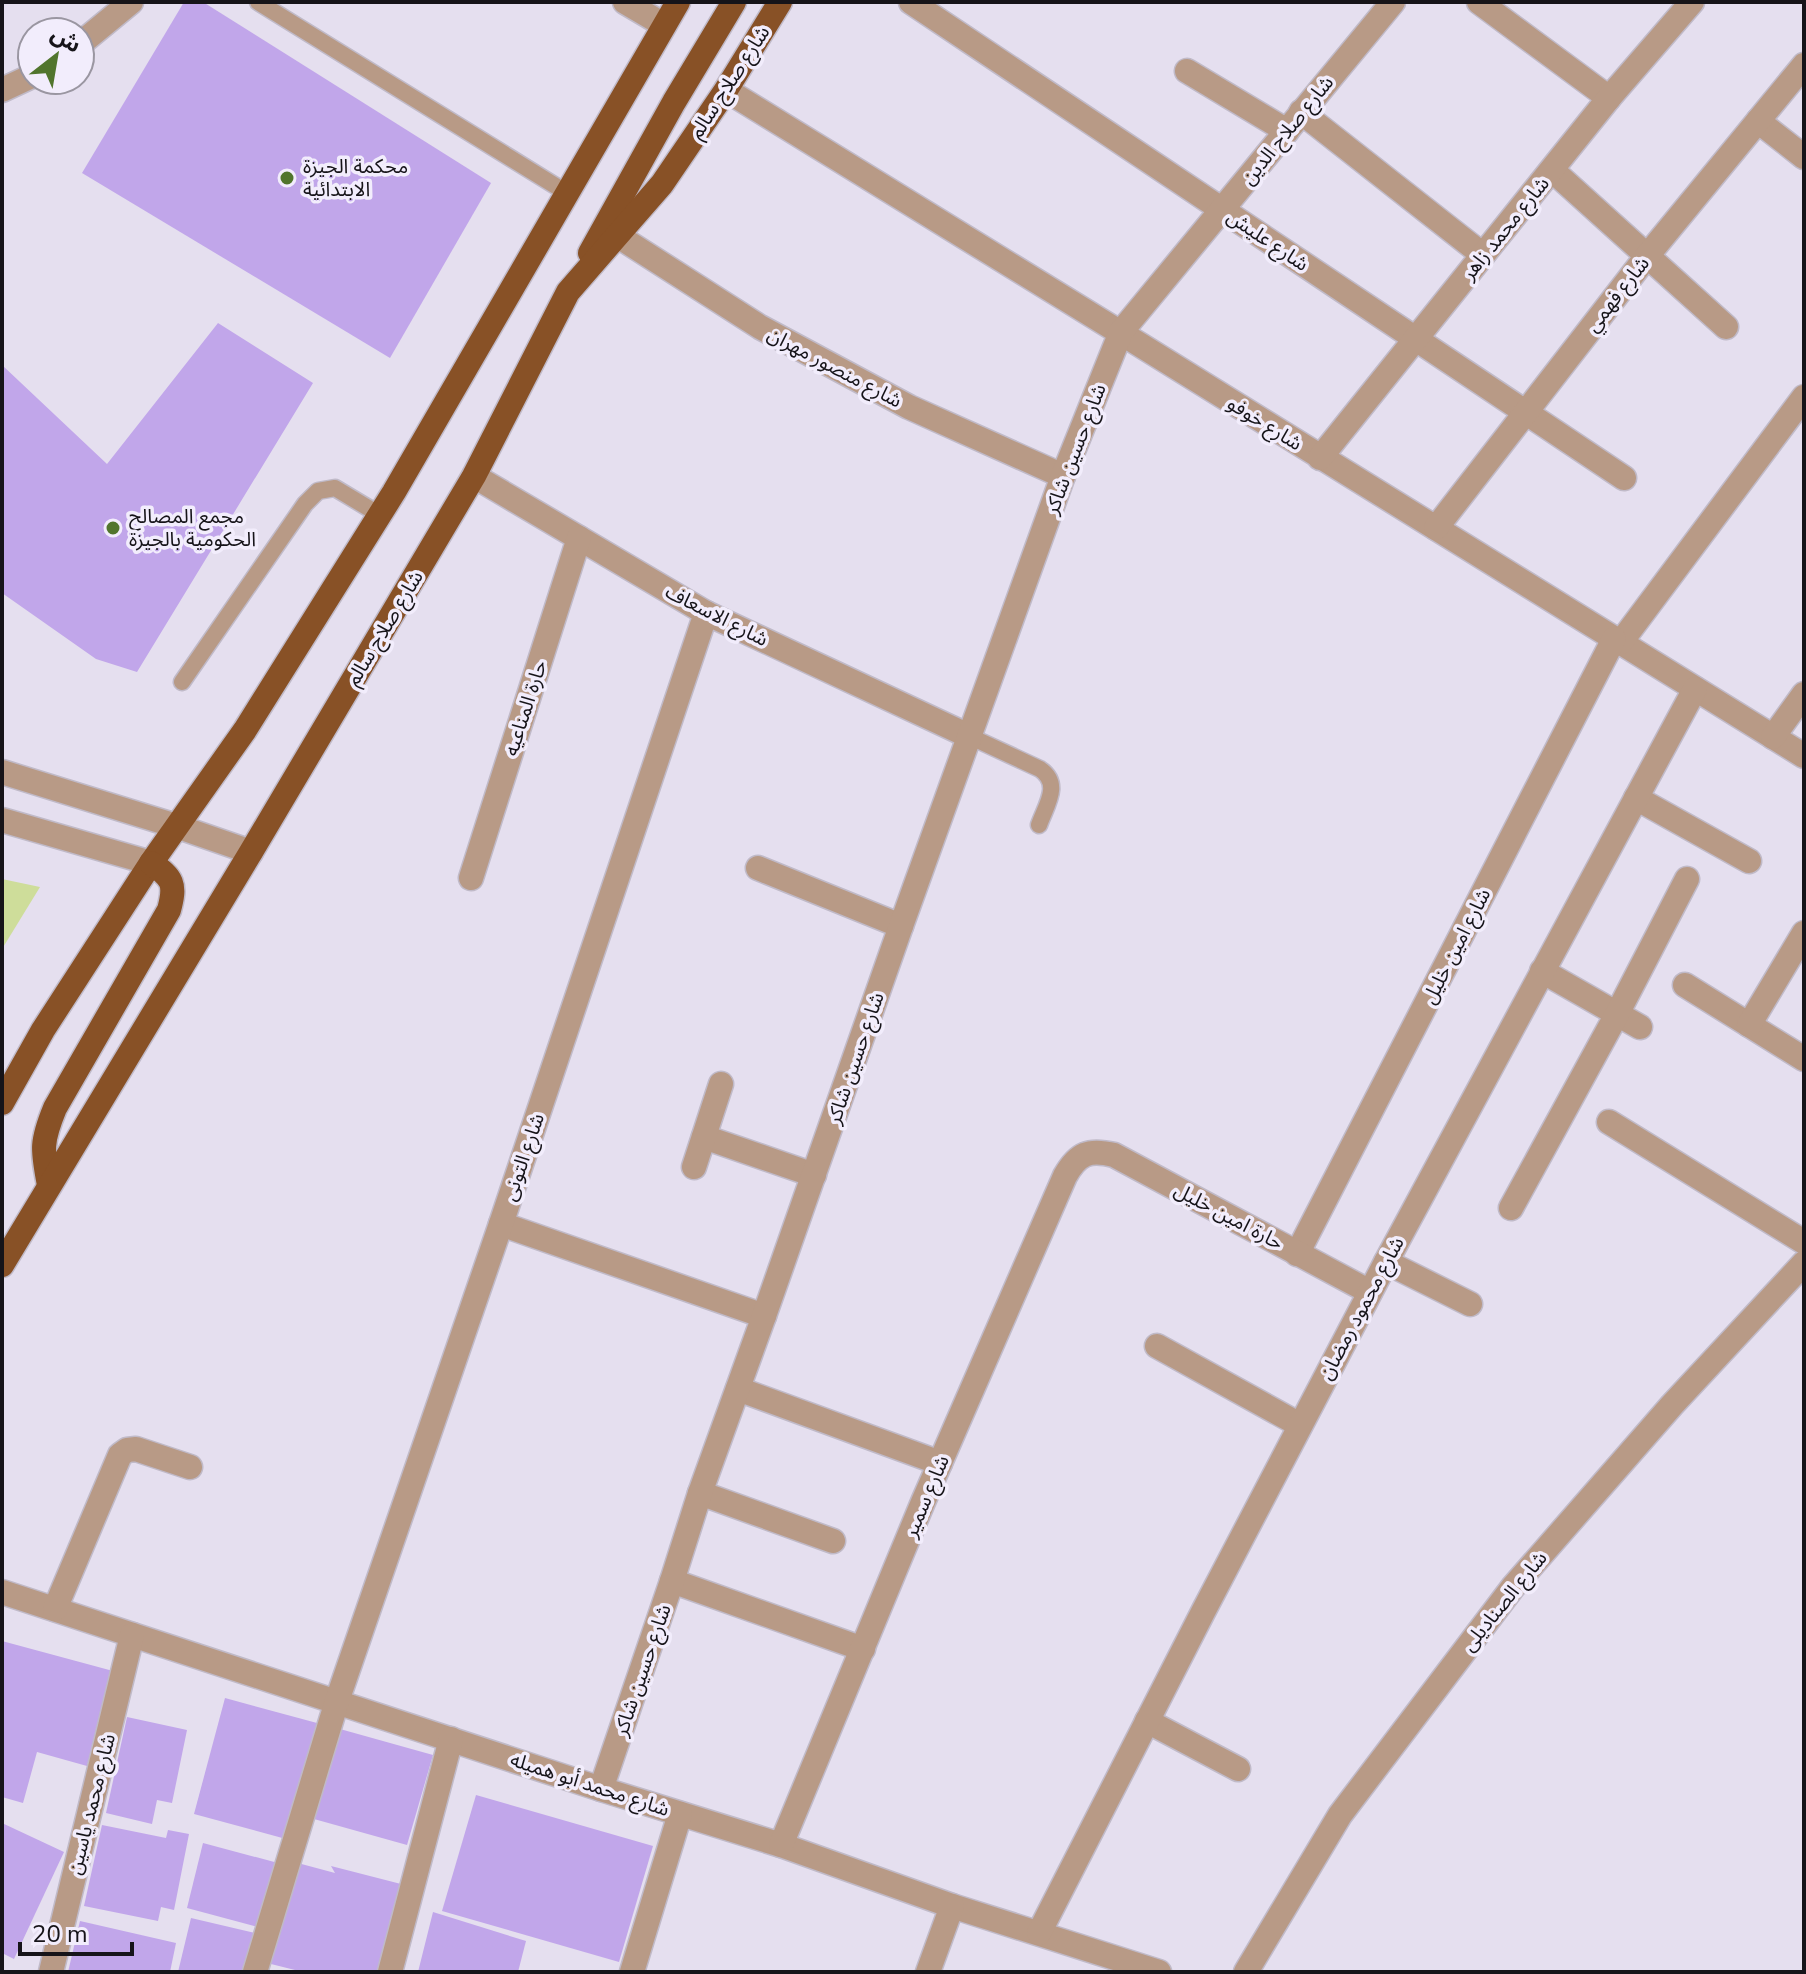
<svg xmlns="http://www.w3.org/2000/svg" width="1806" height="1974" font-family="'Nunito Sans','Noto Sans Arabic',sans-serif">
	<rect width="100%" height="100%" fill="#e5dfef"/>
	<polygon fill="#cedd9a" points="2,879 40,887 2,949"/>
	<g fill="#c1a6ea">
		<polygon points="184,2 203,2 491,183 390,358 82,173"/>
		<polygon points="218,323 313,383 137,672 96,659 2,593 2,365 107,464"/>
		<polygon points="2,1641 113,1671 87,1766 37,1752 23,1803 2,1797"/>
		<polygon points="225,1698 317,1723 286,1839 194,1814"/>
		<polygon points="127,1717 187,1730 172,1803 157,1800 152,1824 106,1813"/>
		<polygon points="340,1729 433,1755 407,1845 314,1819"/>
		<polygon points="476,1795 653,1846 619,1962 442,1911"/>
		<polygon points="2,1823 64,1852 14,1959 2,1953"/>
		<polygon points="102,1825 166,1838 168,1830 189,1834 174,1910 161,1907 158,1921 84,1906"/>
		<polygon points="203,1843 278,1863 262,1928 187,1908"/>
		<polygon points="294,1862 335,1873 331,1866 401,1884 378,1972 303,1972 267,1963"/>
		<polygon points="433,1912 526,1941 518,1972 418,1972"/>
		<polygon points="191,1918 259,1934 250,1972 178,1972"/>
		<polygon points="80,1921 176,1943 170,1972 68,1972"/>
	</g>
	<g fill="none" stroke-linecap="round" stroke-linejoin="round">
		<g stroke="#c0bac8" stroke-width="19">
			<g id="service">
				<polyline points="258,2 567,193"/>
				<polyline points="182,682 305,504 318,491 335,488 380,515"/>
				<path d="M971,737L1040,769C1062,784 1046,805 1039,825"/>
			</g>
		</g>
		<g stroke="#c0bac8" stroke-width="27">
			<g id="minor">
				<polyline points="625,2 664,25"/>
				<polyline points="911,2 1624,478"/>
				<polyline points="1479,2 1609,98"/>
				<polyline points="80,44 131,2"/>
				<polyline points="1187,71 1287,131"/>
				<polyline points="2,90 32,76"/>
				<path d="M726,90C1086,311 1445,533 1804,756"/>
				<polyline points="1301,112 1483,255"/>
				<polyline points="1758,121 1804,157"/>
				<polyline points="1552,170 1726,327"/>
				<polyline points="618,236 760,327 909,407 1063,476"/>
				<polyline points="1320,458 1609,98 1692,2"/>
				<polyline points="474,476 706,613 971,737"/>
				<polyline points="1436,528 1647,256 1804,65"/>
				<polyline points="1621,642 1804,397"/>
				<polyline points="1773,737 1804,694"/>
				<polyline points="2,772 176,826 251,852"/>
				<polyline points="1636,798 1749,861"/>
				<polyline points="2,820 151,863"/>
				<polyline points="758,868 901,926"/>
				<polyline points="471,878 579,538"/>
				<polyline points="1542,971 1640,1027"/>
				<polyline points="1685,985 1804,1059"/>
				<polyline points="1749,1025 1804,933"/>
				<polyline points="1609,1122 1804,1242"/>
				<polyline points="704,1137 814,1175"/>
				<polyline points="694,1167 721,1084"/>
				<polyline points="1511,1208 1617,1014 1687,879"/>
				<polyline points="501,1224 764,1316"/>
				<polyline points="1297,1254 1614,639"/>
				<polyline points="1386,1262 1470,1304"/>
				<polyline points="1157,1346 1300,1425"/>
				<polyline points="738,1389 940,1463"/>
				<polyline points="700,1493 833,1541"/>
				<polyline points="672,1581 863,1649"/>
				<polyline points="2,1592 601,1789 781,1845 952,1906 1159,1972"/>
				<polyline points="55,1609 120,1455 127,1450 136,1449 190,1467"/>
				<polyline points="1147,1721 1238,1769"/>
				<polyline points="601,1789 672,1581 700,1493 764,1316 901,926 1063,476 1121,332 1393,2"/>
				<path d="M781,1845L923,1502L1065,1176C1078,1153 1089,1149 1114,1155L1370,1292"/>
				<polyline points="1039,1933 1203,1612 1386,1262 1695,689"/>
				<polyline points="51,1972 132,1635"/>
				<polyline points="255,1972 337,1701 501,1224 706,613"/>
				<polyline points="390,1972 451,1739"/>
				<polyline points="632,1972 680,1814"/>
				<polyline points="928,1972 952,1906"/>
				<polyline points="1246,1972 1340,1815 1513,1587 1672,1405 1804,1263"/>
			</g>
		</g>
		<g stroke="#c0bac8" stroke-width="27">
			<g id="trunk">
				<polyline points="590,253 674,102 734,2"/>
				<polyline points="2,1103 43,1030 151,863 245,730 394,492 678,2"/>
				<path d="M49,1185C42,1149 41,1142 55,1108L169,910C176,884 173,878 151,863"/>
				<polyline points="2,1265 251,852 474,476 568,292 662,184 726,90 780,2"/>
			</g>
		</g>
		<use href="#service" stroke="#b89a86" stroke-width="16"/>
		<use href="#minor" stroke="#b89a86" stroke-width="24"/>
		<use href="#trunk" stroke="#885126" stroke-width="24"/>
	</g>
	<g fill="#51752d" stroke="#f2edfc" stroke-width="3">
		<circle cx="287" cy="178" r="8"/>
		<circle cx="113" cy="528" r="8"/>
	</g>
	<g text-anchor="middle" stroke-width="7" stroke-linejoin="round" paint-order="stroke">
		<g font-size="20" fill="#161419" stroke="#f2edfc">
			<text transform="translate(729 82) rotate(-57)" y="7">شارع صلاح سالم</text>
			<text transform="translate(1287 130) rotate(-51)" y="7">شارع صلاح الدين</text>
			<text transform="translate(1505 228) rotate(-51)" y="7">شارع محمد زاهر</text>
			<text transform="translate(1268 240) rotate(34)" y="7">شارع عليش</text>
			<text transform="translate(1617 294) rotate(-52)" y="7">شارع فهمي</text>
			<text transform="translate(835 367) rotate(28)" y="7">شارع منصور مهران</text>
			<text transform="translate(1265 423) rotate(32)" y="7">شارع خوفو</text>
			<text transform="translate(1075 449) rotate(-69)" y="7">شارع حسين شاكر</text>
			<text transform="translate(717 615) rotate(27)" y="7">شارع الاسعاف</text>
			<text transform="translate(384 628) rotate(-59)" y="7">شارع صلاح سالم</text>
			<text transform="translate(525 708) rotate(-72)" y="7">حارة المناعيه</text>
			<text transform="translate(1456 946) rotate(-63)" y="7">شارع امين خليل</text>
			<text transform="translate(855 1058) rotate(-71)" y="7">شارع حسين شاكر</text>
			<text transform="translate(523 1157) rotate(-71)" y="7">شارع التونى</text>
			<text transform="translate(1229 1216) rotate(28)" y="7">حارة امين خليل</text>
			<text transform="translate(1361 1308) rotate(-62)" y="7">شارع محمود رمضان</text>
			<text transform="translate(926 1496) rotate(-67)" y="7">شارع سمير</text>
			<text transform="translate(1504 1601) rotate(-51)" y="7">شارع الصناديلى</text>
			<text transform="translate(642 1670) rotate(-71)" y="7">شارع حسين شاكر</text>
			<text transform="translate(590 1784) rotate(18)" y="7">شارع محمد أبو هميله</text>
			<text transform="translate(91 1804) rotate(-76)" y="7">شارع محمد ياسين</text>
		</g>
		<g font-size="20" fill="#161419" stroke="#f2edfc" text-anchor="start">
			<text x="303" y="173">محكمة الجيزة<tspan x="303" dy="23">الابتدائية</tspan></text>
			<text x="129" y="523">مجمع المصالح<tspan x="129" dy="23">الحكومية بالجيزة</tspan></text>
		</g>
	</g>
	<rect width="1806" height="1974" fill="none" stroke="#161419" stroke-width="8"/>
	<g transform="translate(56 56) rotate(31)"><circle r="38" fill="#f2edfc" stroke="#9a96a1" stroke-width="2"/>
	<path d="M0-6L14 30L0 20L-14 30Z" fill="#51752d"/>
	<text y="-12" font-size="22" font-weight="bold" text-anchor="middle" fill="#161419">ش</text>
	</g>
	<path d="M20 1942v12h112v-12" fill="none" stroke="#161419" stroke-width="4"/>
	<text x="32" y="1942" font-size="24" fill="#161419" stroke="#f2edfc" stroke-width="6" paint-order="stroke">20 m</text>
</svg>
